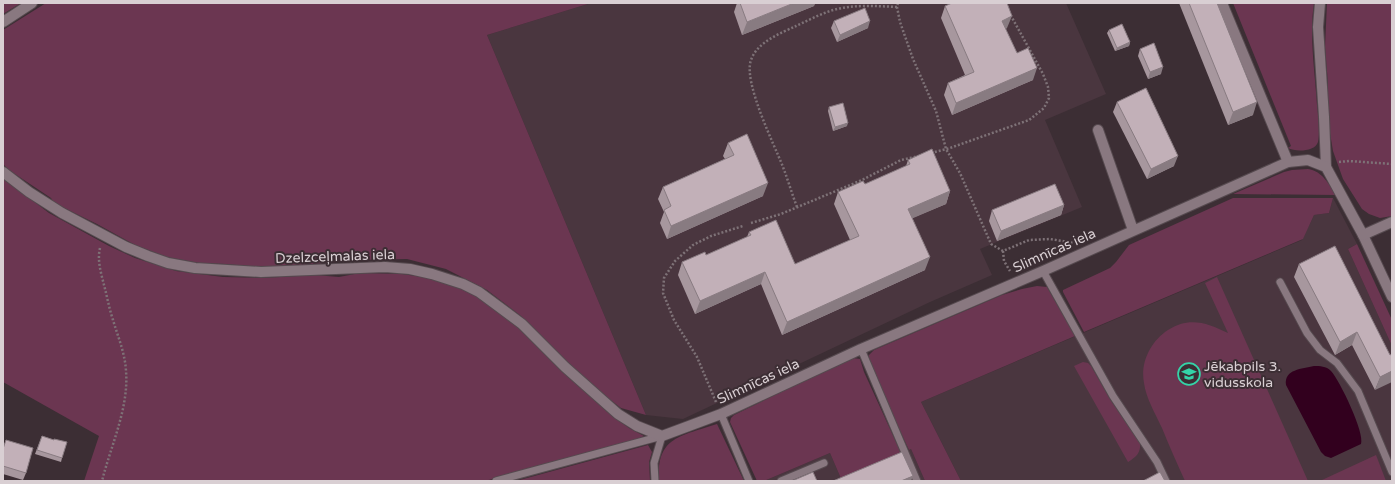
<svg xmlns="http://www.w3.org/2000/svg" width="1395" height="484" font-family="'Varela Round',sans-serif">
	<rect width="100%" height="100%" fill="#3c2e34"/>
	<g fill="#4a363f">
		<polygon points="591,3 1066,3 1106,94 1045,120 1082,207 980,249 992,275 930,302 683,419 646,415 487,35"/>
		<polygon points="1333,198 1357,244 1348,249 1392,346 1392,481 961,481 921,402 1302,240 1314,215 1329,213"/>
		<polygon points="911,449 925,481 764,481 830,453 842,481"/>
	</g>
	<g fill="#6b3651">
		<polygon points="3,3 21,3 3,14"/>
		<polygon points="46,3 591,3 487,35 646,415 621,408 587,382 521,316 487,290 446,269 407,259 358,260 290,266 260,267 225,264 199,263 167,257 135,245 97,224 54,203 51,198 9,170 3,164 3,30"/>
		<path d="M1233,3H1314C1309,36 1315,72 1317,105C1318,113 1320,134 1318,142C1315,152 1295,152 1288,148L1291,146Z"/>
		<polygon points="1327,3 1392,3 1392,216 1380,218 1369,214 1362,209 1343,179 1333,151 1330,133 1327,91 1328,84 1325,47"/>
		<path d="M1308,169C1322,171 1329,184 1336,195L1233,194L1284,172L1292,170Z"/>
		<polygon points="3,178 49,213 109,246 135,258 176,271 223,277 262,278 315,275 339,277 360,273 402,274 423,277 465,289 484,301 516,325 561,370 611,415 629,428 644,436 636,440 485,481 84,481 99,436 3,382"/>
		<polygon points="1233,198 1333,198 1329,213 1314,215 1303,239 1084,332 1063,292 1063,290 1110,268 1116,262 1129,245"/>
		<polygon points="1357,244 1392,320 1392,346 1348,249"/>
		<path d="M1217,277L1308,481H1185C1177,463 1169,446 1162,428C1155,413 1146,398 1144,383C1140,362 1151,341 1168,330C1189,316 1208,323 1228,333L1205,283Z"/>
		<polygon points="1037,286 1047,287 1075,336 921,402 961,481 925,481 911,449 909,450 873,373 869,361 869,355 874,350 1002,295 1022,289"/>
		<polygon points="853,358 860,359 864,372 901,453 842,481 830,453 764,481 757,481 730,422 731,418 734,415 849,359"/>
		<path d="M1083,362L1088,363L1091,366L1111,401L1140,443C1141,453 1136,457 1128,462L1074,366Z"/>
		<path d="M717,424L744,481H659C656,436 682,436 717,424Z"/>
		<polygon points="648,445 652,452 649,462 650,481 516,481"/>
		<polygon points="1376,455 1386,481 1323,481 1322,480"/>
	</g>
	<path fill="#32001e" d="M1314,366C1320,366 1326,366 1331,371C1340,381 1365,433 1361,444L1331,458L1325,456L1321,452L1286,385C1284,369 1302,369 1314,366Z"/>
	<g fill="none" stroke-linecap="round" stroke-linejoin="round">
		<g stroke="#564a4f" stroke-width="9">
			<g id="service">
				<polyline points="1043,271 1113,396 1157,462 1166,481"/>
				<polyline points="1280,282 1307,333 1320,350 1337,363 1358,391 1392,472"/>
				<polyline points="861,349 917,481"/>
				<polyline points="721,414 749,481"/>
				<polyline points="496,481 662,436"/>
				<polyline points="655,481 654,463 662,436"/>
				<polyline points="781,481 824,463"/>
			</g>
		</g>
		<g stroke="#564a4f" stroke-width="12">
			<g id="minor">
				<polyline points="1222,3 1288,162"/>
				<polyline points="1320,3 1318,27 1324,117 1326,167"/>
				<polyline points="3,22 32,3"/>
				<polyline points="1098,130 1133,230"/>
				<polyline points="3,172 29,192 62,213 126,247 148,256 168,263 195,268 261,272 385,267 410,269 432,274 463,284 479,292 522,324 565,367 618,414 637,426 662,436 721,414 861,349 1043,271 1288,162 1308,160 1326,167 1363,235 1392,297"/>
				<polyline points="1363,235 1392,222"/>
			</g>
		</g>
		<g stroke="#7e7277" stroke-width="2.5" stroke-dasharray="2 2" stroke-linecap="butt">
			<polyline points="898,3 897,7 900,22 913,59 936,111 946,149 960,173 991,244 1003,251 1029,240 1050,239 1074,243"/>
			<polyline points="931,153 950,148 1029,120 1044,108 1049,98 1048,87 1043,74 1010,14"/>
			<polyline points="1339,162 1349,161 1392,164"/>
			<path d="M797,207C792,194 788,180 783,167C774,144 743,82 751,60C757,42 781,33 796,26C807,21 818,15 830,11C851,4 875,6 897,7"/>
			<polyline points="751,223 781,214 862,180 901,160 919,156"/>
			<path d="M100,248C97,260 101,273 104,285C107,296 109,308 113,320C118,337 125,353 126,371C129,408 111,445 102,481"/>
			<polyline points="1003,251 1004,261 1010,271"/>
			<polyline points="716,402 697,357 674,320 663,293 664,278 675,261 693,245 711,236 743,226"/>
		</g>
		<use href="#service" stroke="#897880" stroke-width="7"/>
		<use href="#minor" stroke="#897880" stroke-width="10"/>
	</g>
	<g fill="#a7979e">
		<polygon points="737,3 815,3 814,6 742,35 734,12"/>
		<polygon points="1179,3 1217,3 1253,115 1228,125"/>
		<polygon points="1007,4 1007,28 1005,29 1017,53 1033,80 952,115 944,95 948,83 965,75 941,18 945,6"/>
		<polygon points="834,21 868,28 837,42 831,28"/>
		<polygon points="1109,30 1130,42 1129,46 1115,51 1107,33"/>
		<polygon points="1140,49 1161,74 1148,79 1138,56"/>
		<polygon points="1117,102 1174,166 1147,179 1113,112"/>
		<polygon points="829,107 847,126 833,131 828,111"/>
		<polygon points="728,143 763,196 667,239 660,223 664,212 658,199 663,187 725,159 723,156"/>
		<polygon points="908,160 950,191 946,204 912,218 925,270 782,335 761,284 695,314 678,275 682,262 706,255 747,237 749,232 795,264 850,240 834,204 838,192 865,184 906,166"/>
		<polygon points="1064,205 1061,215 997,241 989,221 992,210"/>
		<polygon points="1299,264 1390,355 1375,390 1352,345 1335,355 1294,277"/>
		<polygon points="42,436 54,440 62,458 61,462 35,454"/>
		<polygon points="6,440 26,473 23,480 3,474 3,448"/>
	</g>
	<g fill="#887b81">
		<polygon points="794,3 815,3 814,6 742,35 747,22"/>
		<polygon points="1012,16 1007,28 998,33 1002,21"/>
		<polygon points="870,21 868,28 837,42 840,35"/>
		<polygon points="1130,42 1129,46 1115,51 1117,48"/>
		<polygon points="1163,67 1161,74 1148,79 1150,72"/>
		<polygon points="1037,68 1033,80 952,115 956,103"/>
		<polygon points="1257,102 1253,115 1228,125 1233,112"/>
		<polygon points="848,123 847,126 833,131 835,127"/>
		<polygon points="1178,156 1174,166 1147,179 1151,169"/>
		<polygon points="768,183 763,196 667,239 671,226"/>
		<polygon points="950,191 946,204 904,222 908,209"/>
		<polygon points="1064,205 1061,215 997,241 1001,231"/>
		<polygon points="930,257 925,270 782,335 787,322"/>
		<polygon points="765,272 761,284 695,314 700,301"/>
		<polygon points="1357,332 1352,345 1335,355 1340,342"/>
		<polygon points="1392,371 1392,382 1375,390 1380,377"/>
		<polygon points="913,476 911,481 901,481"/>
	</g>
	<g fill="#c2b0b8" stroke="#887b81">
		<polygon points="740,3 794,3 747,22"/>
		<polygon points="952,3 1007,3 1012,16 1002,21 1017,53 1028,48 1037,68 956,103 948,83 974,72 945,6"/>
		<polygon points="1189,3 1217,3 1257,102 1233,112"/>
		<polygon points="865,8 870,21 840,35 834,21"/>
		<polygon points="1122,24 1130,42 1117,48 1109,30"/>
		<polygon points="1154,43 1163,67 1150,72 1140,49"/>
		<polygon points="1146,88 1178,156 1151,169 1117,102"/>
		<polygon points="843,103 848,123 835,127 829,107"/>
		<polygon points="747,134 768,183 671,226 664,210 671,206 663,187 734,155 728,143"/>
		<polygon points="932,149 950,191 908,209 930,257 787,322 765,272 700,301 682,262 705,252 706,255 751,235 749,232 776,220 795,264 859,236 838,192 863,181 865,184 910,164 908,160"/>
		<polygon points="1055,184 1064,205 1001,231 992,210"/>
		<polygon points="1335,246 1390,355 1392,354 1392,371 1380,377 1357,332 1340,342 1299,264"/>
		<polygon points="42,436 54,440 54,439 67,442 62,458 37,450"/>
		<polygon points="6,440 33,448 26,473 3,466 3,449"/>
		<polygon points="902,452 913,476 901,481 833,481"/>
		<polygon points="813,472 817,481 792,481"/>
		<polygon points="1160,472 1165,481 1143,481"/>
	</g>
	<defs>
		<g id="school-ring" transform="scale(1.15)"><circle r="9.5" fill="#3c2e34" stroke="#34d4a8" stroke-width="1.5"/><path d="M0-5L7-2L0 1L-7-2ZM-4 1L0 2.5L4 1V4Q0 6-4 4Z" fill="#34d4a8"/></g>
	</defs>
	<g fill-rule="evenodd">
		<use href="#school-ring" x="1189" y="374"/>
	</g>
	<g text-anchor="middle" stroke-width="4" stroke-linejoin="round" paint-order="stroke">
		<g font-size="14" fill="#d9cfd3" stroke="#3c2e34">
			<text transform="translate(1054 250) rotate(-24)" y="5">Slimnīcas iela</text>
			<text transform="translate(335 256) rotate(-2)" y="5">Dzelzceļmalas iela</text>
			<text transform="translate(758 381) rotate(-25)" y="5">Slimnīcas iela</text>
		</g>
		<g font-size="14" fill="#d9cfd3" stroke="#3c2e34" text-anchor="start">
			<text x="1204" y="371">Jēkabpils 3.<tspan x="1204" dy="16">vidusskola</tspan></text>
		</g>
	</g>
	<rect width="1395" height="484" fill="none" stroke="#d9cfd3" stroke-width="8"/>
</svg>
